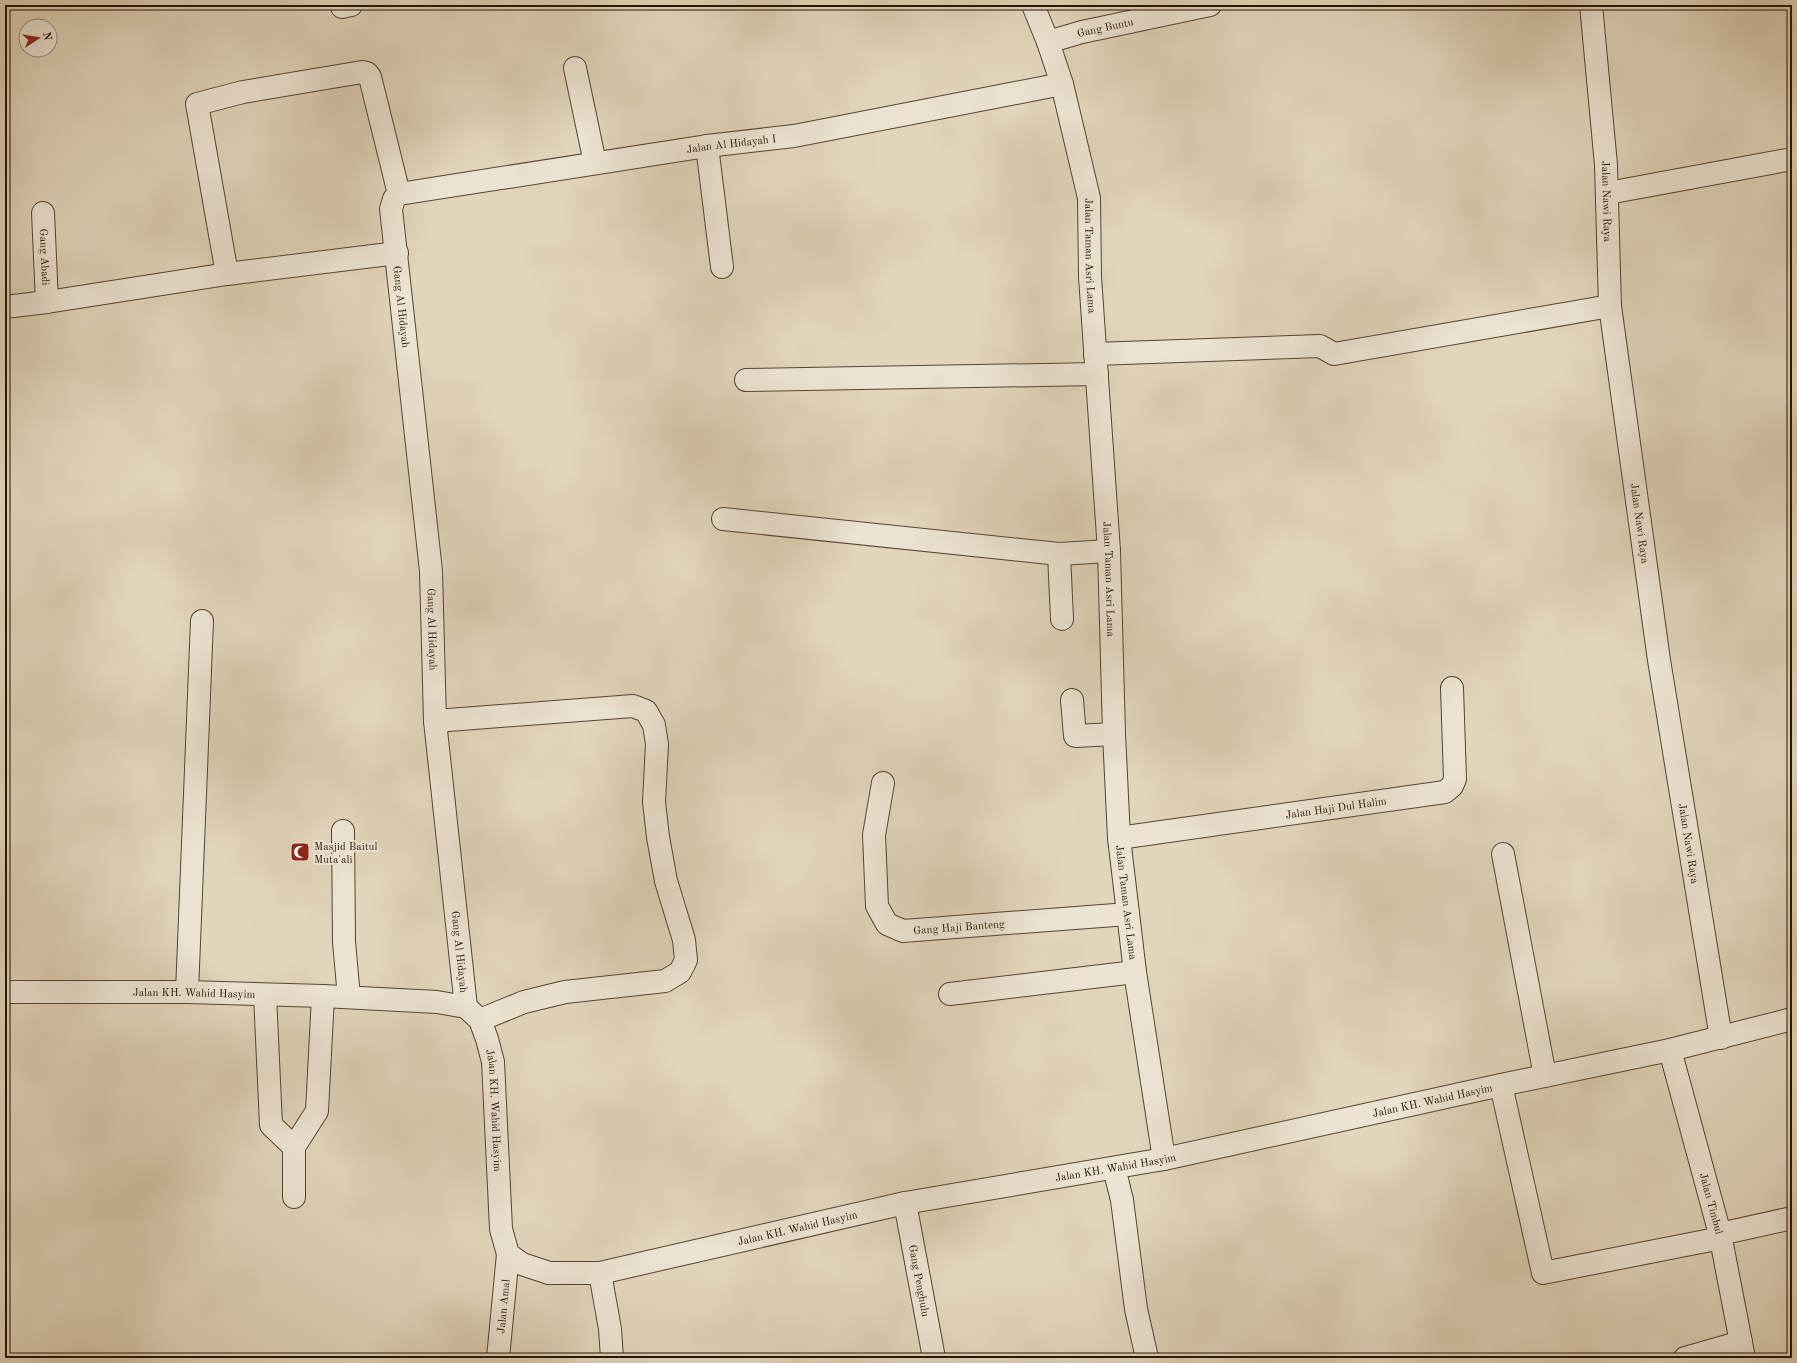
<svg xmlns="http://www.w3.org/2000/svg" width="1797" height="1363" font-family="'Old Standard TT',serif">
	<rect width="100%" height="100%" fill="#e1d5bb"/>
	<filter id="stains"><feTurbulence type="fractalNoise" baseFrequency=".005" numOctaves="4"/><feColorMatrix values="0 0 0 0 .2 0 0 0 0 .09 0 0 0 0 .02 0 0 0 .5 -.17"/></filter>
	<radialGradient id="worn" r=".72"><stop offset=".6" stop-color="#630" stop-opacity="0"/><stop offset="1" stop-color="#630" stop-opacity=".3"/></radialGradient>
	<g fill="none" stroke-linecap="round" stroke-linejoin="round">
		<g stroke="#544431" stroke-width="24">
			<g id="minor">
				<path id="s1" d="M1033,5L1048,42L1062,84L1089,198L1090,277L1109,551L1114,734L1119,838L1135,972L1164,1159"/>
				<path id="s2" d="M1591,5L1606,165L1610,306L1659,660L1721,1038"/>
				<polyline points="342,7 351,5"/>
				<path id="s3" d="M1048,42L1082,32L1210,5"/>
				<polyline points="575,68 595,163"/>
				<polyline points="707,146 722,267"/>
				<polyline points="1608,193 1792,159"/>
				<path id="s4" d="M399,194L394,199L391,209L431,571L435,721L466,1007"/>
				<path id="s5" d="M399,194L707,146L794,136L1062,84"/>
				<path id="s6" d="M43,213L47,302"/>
				<polyline points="227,274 197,104 243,92 362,72 367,73 370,77 399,194"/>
				<polyline points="5,307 47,302 227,274 397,253"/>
				<polyline points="1095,354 1320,346 1334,354 1610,306"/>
				<polyline points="746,380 1097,374"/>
				<polyline points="723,519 1059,554 1109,551"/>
				<polyline points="1059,554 1062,619"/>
				<polyline points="1072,700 1075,736 1114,734"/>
				<polyline points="435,721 633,706 646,711 654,725 657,744 654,802 658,837 666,881 684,940 686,960 680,972 665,981 565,992 524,1002 480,1020"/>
				<path id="s7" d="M883,783L874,835L877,906L887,924L903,931L1128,914"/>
				<polyline points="343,831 344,942 349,997"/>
				<path id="s8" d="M1119,838L1445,792L1452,786L1455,779L1452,688"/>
				<polyline points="1503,854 1545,1076"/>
				<path id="s9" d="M5,992H187L323,996L437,1002L466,1007L480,1020L487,1039L493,1062L501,1229L508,1254L522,1264L549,1273H600L905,1203L1164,1159L1501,1085L1670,1050L1792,1019"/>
				<polyline points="187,992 202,621"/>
				<polyline points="950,994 1135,972"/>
				<polyline points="265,995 271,1125 294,1147"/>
				<path id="s10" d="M1670,1050L1720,1234L1744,1358"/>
				<polyline points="1501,1085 1543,1273 1721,1238"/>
				<polyline points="1114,1168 1122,1200 1136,1309 1147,1358"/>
				<polyline points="294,1197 294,1147 317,1111 323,996"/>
				<path id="s11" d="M905,1203L934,1358"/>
				<polyline points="1720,1234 1792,1218"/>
				<polyline points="600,1273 610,1329 612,1358"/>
				<path id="s12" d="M498,1358L508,1254"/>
				<polyline points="1685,1358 1741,1342"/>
			</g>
		</g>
		<use href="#minor" stroke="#ece4d3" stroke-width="22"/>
	</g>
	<defs>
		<g id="mosque-square" transform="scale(1)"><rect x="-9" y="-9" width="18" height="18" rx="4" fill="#8f2418" stroke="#ece4d3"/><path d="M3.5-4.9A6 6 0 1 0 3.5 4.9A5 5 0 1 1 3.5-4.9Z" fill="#fff"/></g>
	</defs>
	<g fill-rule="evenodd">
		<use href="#mosque-square" x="300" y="852"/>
	</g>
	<g text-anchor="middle" stroke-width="4" stroke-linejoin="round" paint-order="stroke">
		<g font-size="11" fill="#251303" stroke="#ece4d3">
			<text dy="4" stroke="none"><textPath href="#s3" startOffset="59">Gang Buntu</textPath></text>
			<text dy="4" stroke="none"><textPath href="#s5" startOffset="336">Jalan Al Hidayah I</textPath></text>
			<text dy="4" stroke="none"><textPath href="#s2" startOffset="197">Jalan Nawi Raya</textPath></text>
			<text dy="4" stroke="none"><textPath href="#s1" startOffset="259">Jalan Taman Asri Lama</textPath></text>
			<text dy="4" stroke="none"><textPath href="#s6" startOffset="44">Gang Abadi</textPath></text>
			<text dy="4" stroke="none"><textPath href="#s4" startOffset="116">Gang Al Hidayah</textPath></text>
			<text dy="4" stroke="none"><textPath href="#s2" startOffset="521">Jalan Nawi Raya</textPath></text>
			<text dy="4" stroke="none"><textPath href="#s1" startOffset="583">Jalan Taman Asri Lama</textPath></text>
			<text dy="4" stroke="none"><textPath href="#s4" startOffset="440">Gang Al Hidayah</textPath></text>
			<text dy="4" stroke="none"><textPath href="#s8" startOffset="219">Jalan Haji Dul Halim</textPath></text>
			<text dy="4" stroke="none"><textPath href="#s2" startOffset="845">Jalan Nawi Raya</textPath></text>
			<text dy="4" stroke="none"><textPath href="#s1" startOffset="907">Jalan Taman Asri Lama</textPath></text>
			<text dy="4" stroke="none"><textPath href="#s7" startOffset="218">Gang Haji Banteng</textPath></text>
			<text dy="4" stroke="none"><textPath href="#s4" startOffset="764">Gang Al Hidayah</textPath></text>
			<text dy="4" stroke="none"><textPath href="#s9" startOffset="189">Jalan KH. Wahid Hasyim</textPath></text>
			<text dy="4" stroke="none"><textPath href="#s9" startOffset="1665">Jalan KH. Wahid Hasyim</textPath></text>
			<text dy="4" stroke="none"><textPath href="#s9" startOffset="573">Jalan KH. Wahid Hasyim</textPath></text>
			<text dy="4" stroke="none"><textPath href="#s9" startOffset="1341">Jalan KH. Wahid Hasyim</textPath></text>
			<text dy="4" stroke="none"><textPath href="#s10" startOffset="159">Jalan Timbul</textPath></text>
			<text dy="4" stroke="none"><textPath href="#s9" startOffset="1017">Jalan KH. Wahid Hasyim</textPath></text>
			<text dy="4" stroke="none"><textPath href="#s11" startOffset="79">Gang Penghulu</textPath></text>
			<text dy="4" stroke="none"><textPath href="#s12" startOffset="52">Jalan Amal</textPath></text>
		</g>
		<g font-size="11" fill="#251303" stroke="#ece4d3" text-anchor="start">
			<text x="314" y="850">Masjid Baitul<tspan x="314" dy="13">Muta'ali</tspan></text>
		</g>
	</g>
	<rect width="1797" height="1363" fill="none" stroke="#e1d5bb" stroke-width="20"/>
	<rect x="6" y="6" width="1785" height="1351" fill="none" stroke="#251303" stroke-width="2"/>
	<rect x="10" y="10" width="1777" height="1343" fill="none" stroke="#251303"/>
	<g transform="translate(38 38) rotate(78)"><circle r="19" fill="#ece4d3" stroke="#9c9080"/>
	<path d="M0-3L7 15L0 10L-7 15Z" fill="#8f2418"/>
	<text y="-6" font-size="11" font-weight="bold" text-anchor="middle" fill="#251303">N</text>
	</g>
	<rect width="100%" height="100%" filter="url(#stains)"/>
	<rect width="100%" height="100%" fill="url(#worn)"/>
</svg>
